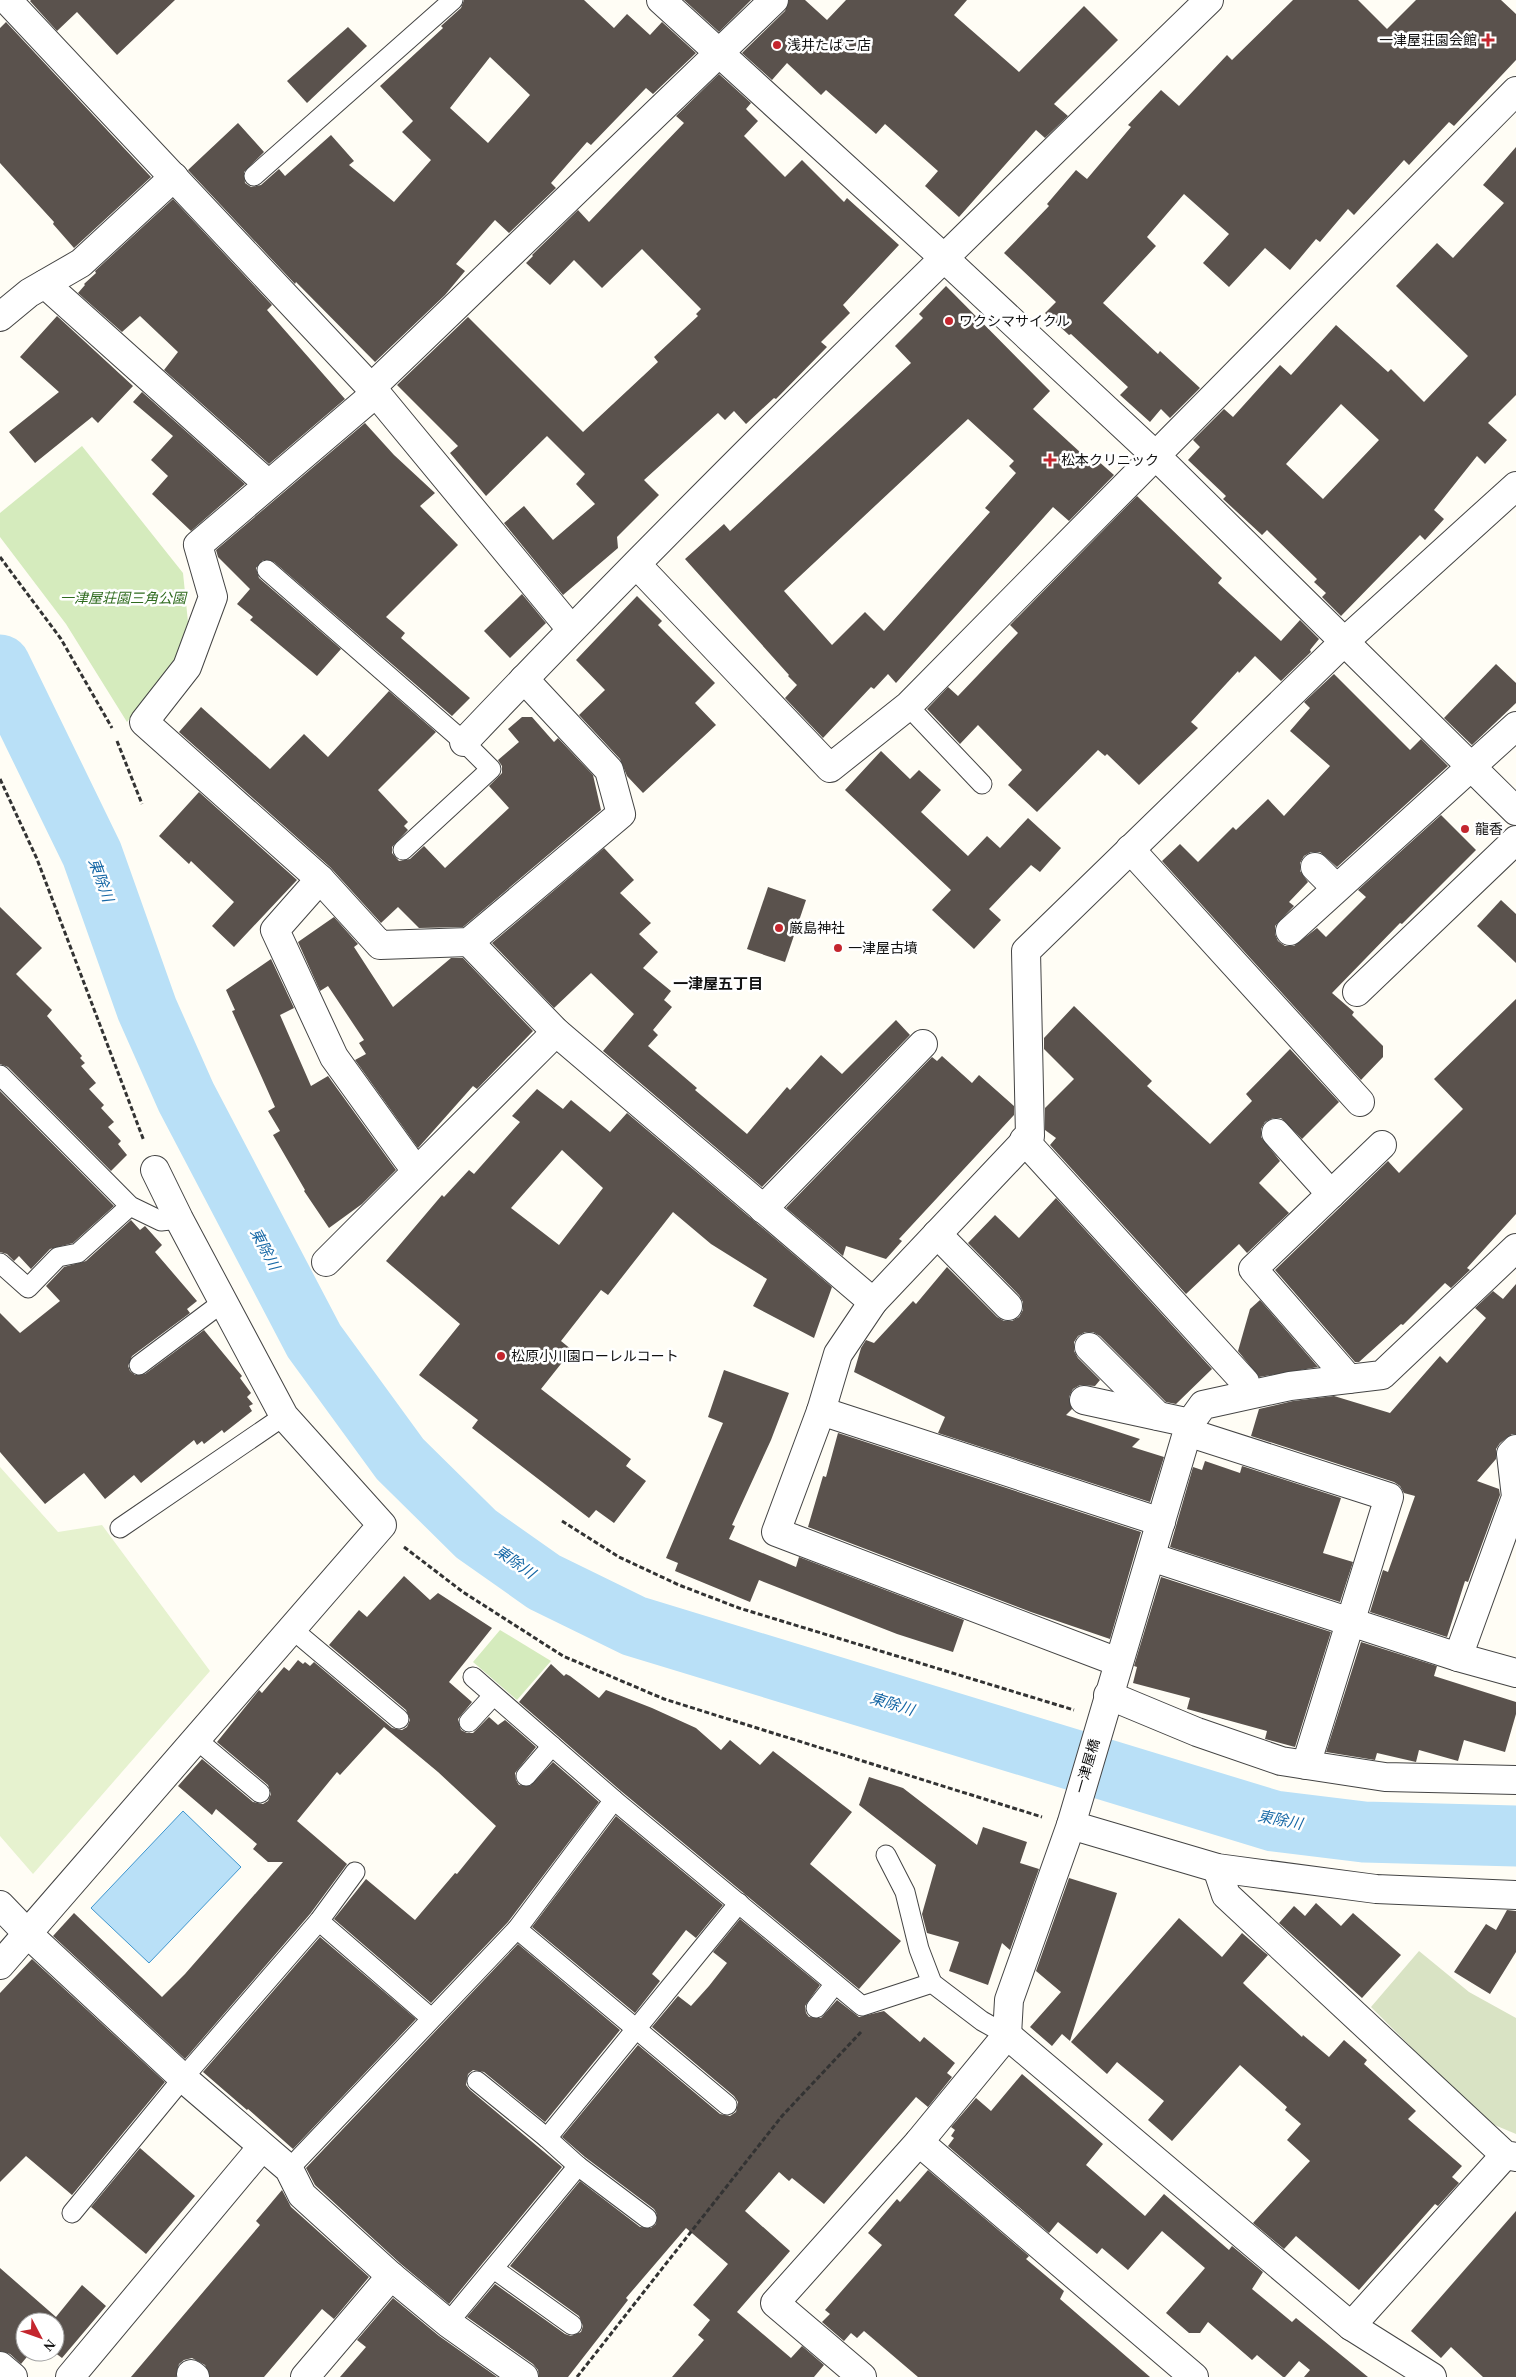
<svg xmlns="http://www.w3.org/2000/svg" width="1516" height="2377" font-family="'Times New Roman','Noto Sans JP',serif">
	<rect width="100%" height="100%" fill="#fffdf5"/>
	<g fill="#d5ebbd">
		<polygon points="82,446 183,573 188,622 173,665 127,722 66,624 0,537 0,513"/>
		<polygon points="500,1630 551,1661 517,1700 473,1662"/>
	</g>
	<polygon fill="#d9e3c4" points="1419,1951 1469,1992 1516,2018 1516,2134 1485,2121 1371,2007"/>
	<polygon fill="#e6f2cf" points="0,1467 58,1532 102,1525 210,1671 33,1874 0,1836"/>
	<polygon fill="#b9e0f7" stroke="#3f96cf" points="183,1811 241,1867 149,1963 91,1908"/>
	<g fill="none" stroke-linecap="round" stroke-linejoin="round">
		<polyline stroke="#b9e0f7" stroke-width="61" points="0,665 92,854 147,1009 186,1097 314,1341 400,1459 476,1534 544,1582 634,1626 1274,1821 1364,1832 1516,1836"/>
	</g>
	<g fill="#5a524d" fill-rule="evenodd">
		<polygon points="31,0 175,0 117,55 77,12 57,31 30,1"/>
		<path d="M464,0H584L614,28L627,14L650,35L662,22L696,53L653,94L646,88L591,145L587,142L551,183L556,188L509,233L495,220L456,264L465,271L445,295L375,362L296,282L295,284L188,170L238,123L264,152L244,172L245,183L251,187L261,185L279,169L285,176L331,135L354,161L349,165L394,202L431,160L402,132L413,121L380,86L443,28L441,26L461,8ZM490,57L530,95L488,143L450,108Z"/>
		<polygon points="684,0 751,0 719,32"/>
		<polygon points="789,0 805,0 827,20 846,0 967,0 954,15 1019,72 1084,6 1118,40 1054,104 1068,116 1045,138 1036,130 959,217 925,186 938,171 885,124 876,134 826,90 821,95 787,63 772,80 742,53 785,11"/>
		<polygon points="1293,0 1358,0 1387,29 1416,0 1501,0 1516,14 1516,60 1454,126 1449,122 1409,165 1404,160 1354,215 1348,209 1320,242 1316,239 1290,270 1265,248 1229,287 1203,263 1229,234 1184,194 1147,237 1156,246 1103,303 1158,354 1160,351 1200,388 1170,418 1161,409 1150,422 1120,395 1128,387 1071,334 1069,335 1045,313 1056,302 1004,253 1049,206 1047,204 1076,170 1087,179 1131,127 1128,125 1161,90 1179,106 1227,55 1232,60"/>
		<polygon points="6,22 151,177 74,248 53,224 54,222 0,163 0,28"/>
		<polygon points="348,27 367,46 307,103 287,81"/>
		<polygon points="719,74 751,103 746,109 758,121 744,136 785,177 802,160 844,202 847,198 899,245 843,305 850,313 821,342 827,347 776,399 774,398 746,424 734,411 725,420 718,413 644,480 659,495 617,537 618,548 563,595 504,523 524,506 553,540 595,504 576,484 585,474 547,436 486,496 450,453 458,446 397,385 468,317 583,432 658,362 654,357 698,316 696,314 701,309 642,249 602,288 574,260 550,285 526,263 533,256 532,255 578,210 589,222 684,123 676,116"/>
		<path d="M1516,147V395L1488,423L1507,440L1485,464L1477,456L1434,510L1444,519L1425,540L1420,535L1341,616L1322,597L1326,593L1314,582L1317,579L1267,530L1262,535L1223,499L1226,496L1188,460L1200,447L1193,440L1224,409L1233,417L1280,365L1291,375L1336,325L1388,372L1391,369L1424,402L1468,356L1396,286L1437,243L1453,258L1504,203L1483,185ZM1341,404L1379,440L1323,499L1286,464Z"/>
		<polygon points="173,199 272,305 267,310 345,399 269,464 164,370 178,352 140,316 122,332 78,293 85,285 84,284 96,273 95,271"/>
		<path d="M946,286L1050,391L1033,409L1093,464L1097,460L1114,475L1069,521L1053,507L896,683L888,674L874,689L871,687L823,738L785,698L797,685L788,676L789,675L685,559L724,524L730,531L911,363L895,346L923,318L919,314ZM968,419L1014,461L1009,466L1016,473L985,508L990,512L884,631L865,612L832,645L784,591Z"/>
		<polygon points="57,316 133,386 98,423 92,417 35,463 9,432 59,392 20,357"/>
		<polygon points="142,392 245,484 191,531 152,494 168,476 151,460 173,436 133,402"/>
		<polygon points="365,423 394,455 435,493 420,506 458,545 386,617 405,633 401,638 470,698 452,716 274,562 263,560 256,568 259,578 341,649 317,676 250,620 253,617 237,604 250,589 218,557 216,550"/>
		<polygon points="1137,496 1222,578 1218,583 1281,641 1300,620 1319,639 1310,650 1311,652 1281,681 1255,656 1239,673 1238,671 1191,722 1198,728 1139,785 1107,754 1105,756 1098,750 1037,812 1008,785 1022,770 978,725 960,744 927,709 948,687 958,696 1018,633 1010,625"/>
		<polygon points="522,594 546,623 510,658 484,631"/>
		<polygon points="637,596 662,621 658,625 715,683 695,703 716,725 643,793 627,776 620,759 579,715 605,690 576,660"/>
		<polygon points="1496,664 1516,683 1516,703 1472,745 1444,718"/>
		<polygon points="1334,674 1410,750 1421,739 1448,766 1337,867 1320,852 1311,852 1304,856 1300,863 1300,871 1308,882 1289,902 1294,906 1275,926 1275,934 1278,941 1285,946 1294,946 1317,928 1326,937 1366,897 1358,890 1441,815 1476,850 1402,924 1400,923 1332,993 1354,1012 1352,1015 1383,1046 1383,1057 1361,1080 1162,861 1180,844 1198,862 1233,827 1236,830 1268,799 1284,816 1330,766 1290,731 1310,708 1304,702"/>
		<polygon points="389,691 436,732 378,790 408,822 404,826 408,830 392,847 392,853 399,861 410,859 424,846 445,868 509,808 489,786 502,773 502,766 498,760 519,742 508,729 522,717 532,717 554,742 558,738 593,775 601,810 463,927 419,928 398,907 381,923 330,867 179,732 201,707 270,769 304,734 328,757"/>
		<polygon points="881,751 910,779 919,770 941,790 921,812 968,856 987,836 1000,848 1028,818 1061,848 1040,872 1031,865 989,909 1001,920 974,949 932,910 951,890 845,790"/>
		<polygon points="199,792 297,880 234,947 212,926 234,902 191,861 189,864 159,836"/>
		<polygon points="604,848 634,880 620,893 651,923 639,934 658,952 643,968 671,991 664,1000 672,1007 653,1030 658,1035 648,1046 697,1088 695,1090 747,1134 787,1087 790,1090 821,1055 842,1074 896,1020 910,1035 762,1187 603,1051 634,1014 591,973 554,1008 492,943"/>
		<polygon points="768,887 806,900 785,962 747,949"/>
		<polygon points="1501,900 1516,914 1516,963 1477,926"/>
		<polygon points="0,907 42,948 16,974 52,1010 47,1016 82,1056 80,1058 85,1063 81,1066 96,1083 89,1089 104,1105 101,1108 114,1122 108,1127 121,1141 118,1144 127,1155 111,1171 8,1067 0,1064"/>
		<polygon points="334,917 358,944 354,947 393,1007 451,958 463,958 533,1031 477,1089 473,1086 418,1148 355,1060 366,1054 359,1043 364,1040 328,986 320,991 298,942"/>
		<polygon points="271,959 294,1008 280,1015 311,1086 328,1076 396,1170 362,1204 329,1228 304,1191 305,1190 273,1135 280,1131 268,1111 275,1107 232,1011 235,1010 226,990"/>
		<polygon points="1516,999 1516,1214 1467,1268 1470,1270 1451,1288 1445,1283 1403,1325 1401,1324 1359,1362 1355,1362 1275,1270 1388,1161 1399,1173 1463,1109 1434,1079"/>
		<polygon points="1074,1006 1152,1081 1147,1086 1210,1144 1252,1101 1246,1094 1290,1049 1339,1102 1302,1139 1281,1118 1273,1118 1265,1122 1261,1129 1261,1137 1280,1161 1259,1183 1289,1213 1247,1253 1239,1244 1186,1294 1050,1145 1056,1138 1045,1130 1045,1108 1074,1079 1044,1049 1044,1038"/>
		<polygon points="942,1056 972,1083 979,1075 1014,1106 1014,1115 899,1239 902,1241 886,1259 846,1246 843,1256 786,1208 932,1057 937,1061"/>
		<path d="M537,1089L563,1109L571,1100L610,1132L627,1113L832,1287L814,1338L753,1306L767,1279L711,1244L673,1212L608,1295L601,1290L561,1341L572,1350L541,1389L631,1459L626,1466L646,1481L614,1523L596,1510L589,1518L472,1428L478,1420L419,1375L460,1324L386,1261L442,1195L444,1197L469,1170L474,1174L520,1122L512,1116ZM562,1150L603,1188L559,1245L511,1208Z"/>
		<polygon points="0,1091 114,1206 73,1243 50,1249 31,1269 19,1256 14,1261 7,1254 0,1252"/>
		<polygon points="1056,1198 1212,1369 1176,1404 1166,1402 1100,1336 1093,1332 1085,1332 1078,1336 1074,1342 1074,1351 1078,1358 1100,1380 1095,1386 1080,1385 1073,1389 1069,1397 1072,1409 1066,1415 1140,1439 1132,1447 1164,1457 1150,1502 938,1433 945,1417 854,1372 861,1348 866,1340 874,1343 913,1301 916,1304 947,1267 997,1317 1004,1321 1012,1321 1019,1317 1023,1310 1023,1302 1019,1295 968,1243 995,1215 1019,1238"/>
		<polygon points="131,1220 140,1230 145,1226 162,1245 155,1252 197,1301 187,1309 190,1313 132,1356 128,1366 130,1371 135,1375 145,1374 204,1330 242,1376 240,1378 251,1393 247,1397 253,1404 249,1406 252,1411 224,1433 222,1430 204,1444 202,1441 197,1445 194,1440 141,1483 134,1475 105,1499 84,1473 45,1504 0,1452 0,1313 20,1333 60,1301 46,1286 64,1267 86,1261"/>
		<polygon points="1516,1284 1516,1434 1512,1434 1500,1443 1496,1449 1496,1459 1477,1481 1499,1489 1500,1495 1468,1582 1465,1581 1447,1637 1370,1612 1383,1570 1388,1572 1415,1496 1404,1493 1400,1486 1394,1482 1251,1436 1259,1409 1293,1401 1334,1396 1390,1413 1440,1356 1447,1363 1486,1318 1475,1308 1493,1291 1503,1299"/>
		<polygon points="1260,1300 1318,1367 1259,1377 1238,1351 1250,1309"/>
		<polygon points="724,1370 789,1393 771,1440 732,1525 735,1526 729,1539 796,1567 799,1557 964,1620 953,1652 897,1634 759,1580 750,1602 675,1571 678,1563 666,1558 723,1423 708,1417"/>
		<polygon points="838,1433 1141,1532 1110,1639 1031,1612 808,1527 823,1476 826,1477"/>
		<polygon points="1205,1461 1240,1473 1242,1466 1341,1498 1323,1553 1353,1562 1340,1602 1170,1547 1193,1467 1202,1470"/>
		<polygon points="404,1576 430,1600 438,1593 492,1628 449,1682 472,1702 458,1719 461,1730 467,1733 473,1733 489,1717 498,1725 505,1720 536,1747 515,1773 516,1780 519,1785 530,1786 553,1762 599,1802 508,1922 431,2003 334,1919 366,1879 415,1920 455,1873 457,1874 496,1826 438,1772 384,1727 340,1775 337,1772 297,1821 347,1864 310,1914 185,2059 53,1936 74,1913 162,1997 185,1974 283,1862 268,1862 253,1849 257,1844 216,1809 212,1815 178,1786 202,1759 253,1802 263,1804 268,1801 271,1794 268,1785 217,1742 259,1690 262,1693 284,1667 289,1671 298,1660 303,1664 305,1662 310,1666 314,1662 392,1728 402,1730 407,1727 410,1720 406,1710 329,1645 359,1610 367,1617"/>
		<polygon points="1161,1577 1331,1632 1295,1747 1265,1739 1267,1731 1187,1709 1190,1698 1133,1683 1137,1667 1134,1666"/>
		<polygon points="1361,1642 1437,1666 1434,1676 1516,1702 1516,1714 1505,1752 1464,1740 1458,1761 1419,1750 1416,1762 1377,1753 1375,1760 1326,1752"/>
		<polygon points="551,1664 564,1676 566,1674 570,1676 599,1698 606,1690 652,1708 696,1728 721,1750 730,1740 760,1765 773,1751 852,1812 810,1864 901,1941 859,1989 621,1791 519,1702"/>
		<polygon points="869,1777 903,1788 977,1845 983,1827 1027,1842 1020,1863 1039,1869 1010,1950 1002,1943 988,1985 949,1971 959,1942 927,1933 922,1914 936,1865 859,1805"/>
		<polygon points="616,1816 723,1905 696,1938 686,1930 652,1974 660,1981 635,2013 532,1927"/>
		<polygon points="1069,1878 1117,1893 1070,2041 1062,2034 1052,2046 1030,2027 1061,1992 1036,1971"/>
		<polygon points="1316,1903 1341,1926 1353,1913 1401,1955 1362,1998 1279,1923 1294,1906 1305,1916"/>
		<polygon points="1507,1910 1516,1911 1516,1952 1490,1994 1454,1972 1486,1924 1496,1930"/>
		<polygon points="1179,1918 1222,1957 1242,1933 1264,1952 1268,1955 1243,1983 1247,1987 1302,2037 1303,2035 1329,2057 1344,2040 1367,2060 1364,2064 1416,2111 1408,2119 1462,2166 1452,2177 1459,2183 1438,2206 1435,2204 1359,2290 1296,2236 1284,2249 1253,2223 1310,2161 1287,2140 1301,2124 1285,2110 1287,2107 1240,2065 1172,2141 1148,2120 1164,2101 1117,2062 1107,2074 1071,2042"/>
		<polygon points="740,1919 820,1985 805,2006 806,2013 809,2017 821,2018 837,2000 859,2017 884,2011 920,2042 924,2037 955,2063 947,2073 952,2077 928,2107 916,2097 824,2204 792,2178 789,2181 779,2172 745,2211 790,2251 737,2312 791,2358 802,2346 824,2365 814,2377 672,2377 704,2340 698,2335 710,2320 693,2305 728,2264 686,2228 626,2298 628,2300 568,2377 539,2377 538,2370 533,2364 467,2317 495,2284 565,2334 571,2336 581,2332 583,2326 579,2316 510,2266 580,2181 640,2227 651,2228 656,2224 657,2214 654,2209 585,2157 562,2137 638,2045 720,2114 730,2116 736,2112 738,2102 734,2096 652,2027 678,1996 691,2006 709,1986 727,1963 713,1952"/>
		<polygon points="320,1937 416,2019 293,2149 248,2109 247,2110 203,2072"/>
		<polygon points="518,1944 620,2030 545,2122 484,2072 473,2070 468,2074 466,2085 470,2090 562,2167 449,2304 401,2264 315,2185 306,2168"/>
		<polygon points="32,1959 165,2082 72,2195 26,2156 0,2182 0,1993"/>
		<polygon points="1022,2074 1103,2144 1086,2165 1145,2216 1164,2194 1229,2250 1232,2246 1263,2272 1252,2289 1292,2322 1296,2318 1368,2377 1304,2377 1310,2370 1299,2361 1285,2377 1283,2377 1257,2355 1252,2360 1208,2322 1200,2333 1189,2333 1166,2313 1205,2268 1162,2231 1128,2270 1102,2248 1097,2254 1058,2222 1049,2233 948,2146 954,2138 951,2136 955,2130 951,2127 976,2098 991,2111"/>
		<polygon points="140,2148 195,2196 146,2254 91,2207"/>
		<polygon points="928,2170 1029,2256 1026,2259 1064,2291 1060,2299 1150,2377 918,2377 864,2331 857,2338 851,2333 844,2341 822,2322 830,2314 825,2310 882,2245 868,2233 897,2199 900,2202"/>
		<polygon points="282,2190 291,2207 369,2277 334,2319 322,2309 264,2377 210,2377 205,2365 192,2358 184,2360 179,2364 176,2377 131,2377 260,2225 256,2221"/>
		<polygon points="1516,2211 1516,2377 1483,2377 1451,2347 1441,2358 1411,2331"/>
		<polygon points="0,2268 56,2317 82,2285 106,2306 62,2358 54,2352 55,2322 25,2322 25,2352 31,2352 21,2364 10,2354 0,2351"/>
		<polygon points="393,2298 439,2336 497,2377 340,2377 366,2347 357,2340"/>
	</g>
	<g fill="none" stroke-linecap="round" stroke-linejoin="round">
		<g stroke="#444" stroke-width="21">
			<g id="service">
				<polyline points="254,176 453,0"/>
				<polyline points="267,570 464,742 491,769 403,850"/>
				<polyline points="908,706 982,784"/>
				<polyline points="0,1075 130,1206 161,1221 179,1219"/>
				<polyline points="0,1263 28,1288 58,1257 78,1253 130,1206"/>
				<polyline points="139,1365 223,1302"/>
				<polyline points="120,1528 284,1416"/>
				<polyline points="292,1629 399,1719"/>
				<polyline points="473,1677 614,1800 862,2006 932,1983 982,2021 1007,2035"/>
				<polyline points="469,1722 493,1696"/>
				<polyline points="197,1740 260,1793"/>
				<polyline points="526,1776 552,1746"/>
				<polyline points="886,1855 905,1892 919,1949 932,1983"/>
				<polyline points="319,1921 431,2018"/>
				<polyline points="517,1929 727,2105"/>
				<polyline points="816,2008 835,1984"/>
				<polyline points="477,2081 547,2138 578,2166 647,2218"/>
				<polyline points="547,2138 739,1903"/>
				<polyline points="289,2169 517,1929 614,1800"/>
				<polyline points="72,2213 183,2078 319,1921 355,1872"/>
				<polyline points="494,2269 572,2325"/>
				<polyline points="448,2323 578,2166"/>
			</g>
		</g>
		<g stroke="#444" stroke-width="30">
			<g id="minor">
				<polyline points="661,0 944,258 1155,455 1516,811"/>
				<polyline points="8,1 376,393 571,629"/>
				<polyline points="45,284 268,484"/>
				<polyline points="0,317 29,293 81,263 174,177"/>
				<polyline points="371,388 774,0"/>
				<polyline points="376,393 198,545 213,597 187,667 144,722 320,879 380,945 469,942 621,814 609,770 524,679"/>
				<polyline points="637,565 830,768 908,706 1516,91"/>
				<path d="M464,742C705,488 958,244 1209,0"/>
				<polyline points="1130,849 1360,1102"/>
				<polyline points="1315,867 1336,888"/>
				<polyline points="320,879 275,930 334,1057 416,1171"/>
				<polyline points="1290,931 1516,726"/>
				<polyline points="469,942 556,1032 873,1302"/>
				<polyline points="1357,992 1516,840"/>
				<polyline points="1276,1133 1331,1194"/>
				<polyline points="1024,1140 1245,1382"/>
				<polyline points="763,1209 923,1044"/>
				<polyline points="937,1234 1008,1306"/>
				<polyline points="326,1262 556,1032"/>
				<polyline points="1089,1347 1158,1416"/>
				<polyline points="1349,1379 1253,1269 1382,1145"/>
				<polyline points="1084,1400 1190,1423"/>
				<polyline points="821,1411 1161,1522"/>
				<polyline points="1187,1432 1389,1497 1306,1765"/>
				<polyline points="1151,1557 1458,1657 1516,1673"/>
				<polyline points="1458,1657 1516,1497 1511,1454 1516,1449"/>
				<polyline points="1118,1662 776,1532 821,1411 838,1354 873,1302 1030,1136 1026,951 1345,641 1516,486"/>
				<polyline points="1108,1695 1197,1732 1281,1761 1385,1777 1516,1780"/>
				<polyline points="1071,1825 1217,1868 1376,1889 1516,1895"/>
				<polyline points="1217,1868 1226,1895 1505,2155 1516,2157"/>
				<polyline points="0,1905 28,1934 183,2078 289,2169 302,2195 391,2276 448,2323 524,2377"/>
				<polyline points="0,1965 382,1525 284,1416 179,1219 155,1170"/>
				<polyline points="1007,2035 1351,2326 1432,2377"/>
				<polyline points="919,2142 1194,2377"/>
				<polyline points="1351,2326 1505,2155"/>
				<polyline points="0,2366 13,2377"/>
				<polyline points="191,2374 195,2377"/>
				<polyline points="70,2377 262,2147"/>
				<polyline points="305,2377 391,2276"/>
				<polyline points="862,2377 775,2303 919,2142 1007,2035 1009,2000 1071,1825 1190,1423 1203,1405 1290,1386 1382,1375 1516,1248"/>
			</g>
		</g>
		<g stroke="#333" stroke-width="3" stroke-dasharray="5 2.5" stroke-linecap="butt">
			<polyline points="0,557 61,639 112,728"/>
			<polyline points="117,741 142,804"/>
			<polyline points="0,779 37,859 144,1141"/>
			<polyline points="562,1521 619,1557 679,1585 739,1608 1074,1710"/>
			<polyline points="404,1547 463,1592 563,1656 664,1699 1042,1817"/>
			<polyline points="577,2377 782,2116 861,2032"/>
		</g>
		<use href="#service" stroke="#fff" stroke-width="19"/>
		<use href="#minor" stroke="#fff" stroke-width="28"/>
	</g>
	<g fill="#c4262e" stroke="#fff" stroke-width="2">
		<path d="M1485.5 32.5h5v5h5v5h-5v5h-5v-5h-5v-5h5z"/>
		<circle cx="777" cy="45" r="5"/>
		<circle cx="949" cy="321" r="5"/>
		<path d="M1047.5 452.5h5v5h5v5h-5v5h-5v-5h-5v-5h5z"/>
		<circle cx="1465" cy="829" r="5"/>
		<circle cx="779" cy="928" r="5"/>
		<circle cx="838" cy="948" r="5"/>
		<circle cx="501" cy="1356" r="5"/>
	</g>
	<g text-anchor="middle" stroke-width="5" stroke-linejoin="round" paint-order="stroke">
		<g font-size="14" fill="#111" stroke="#fff" text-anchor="start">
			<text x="1477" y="45" text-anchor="end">一津屋荘園会館</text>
			<text x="787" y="50">浅井たばこ店</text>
			<text x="959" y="326">ワクシマサイクル</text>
			<text x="1061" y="465">松本クリニック</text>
			<text x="1475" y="834">龍香</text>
			<text x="789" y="933">厳島神社</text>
			<text x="848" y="953">一津屋古墳</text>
			<text x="511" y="1361">松原小川園ローレルコート</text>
		</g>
		<g font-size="14" font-style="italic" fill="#2f6b1f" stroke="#fff">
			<text x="123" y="603">一津屋荘園三角公園</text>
		</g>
		<g font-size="14" fill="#111" stroke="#fff">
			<text transform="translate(1087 1766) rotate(-74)" y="5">一津屋橋</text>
		</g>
		<g font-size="15" font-style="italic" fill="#1768a6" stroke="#fff">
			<text transform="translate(101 880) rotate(70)" y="5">東除川</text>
			<text transform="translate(265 1249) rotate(62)" y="5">東除川</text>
			<text transform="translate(515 1562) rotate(35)" y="5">東除川</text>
			<text transform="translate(892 1704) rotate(17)" y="5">東除川</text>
			<text transform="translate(1280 1820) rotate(11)" y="5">東除川</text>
		</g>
		<g font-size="15" font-weight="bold" fill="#111" stroke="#fff">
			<text x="718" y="989">一津屋五丁目</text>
		</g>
	</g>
	<g transform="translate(40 2337) rotate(131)"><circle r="24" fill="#ffffff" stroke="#a0a0a0"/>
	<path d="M0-4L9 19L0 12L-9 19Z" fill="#c4262e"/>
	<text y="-8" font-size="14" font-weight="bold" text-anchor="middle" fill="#111111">N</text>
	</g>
</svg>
